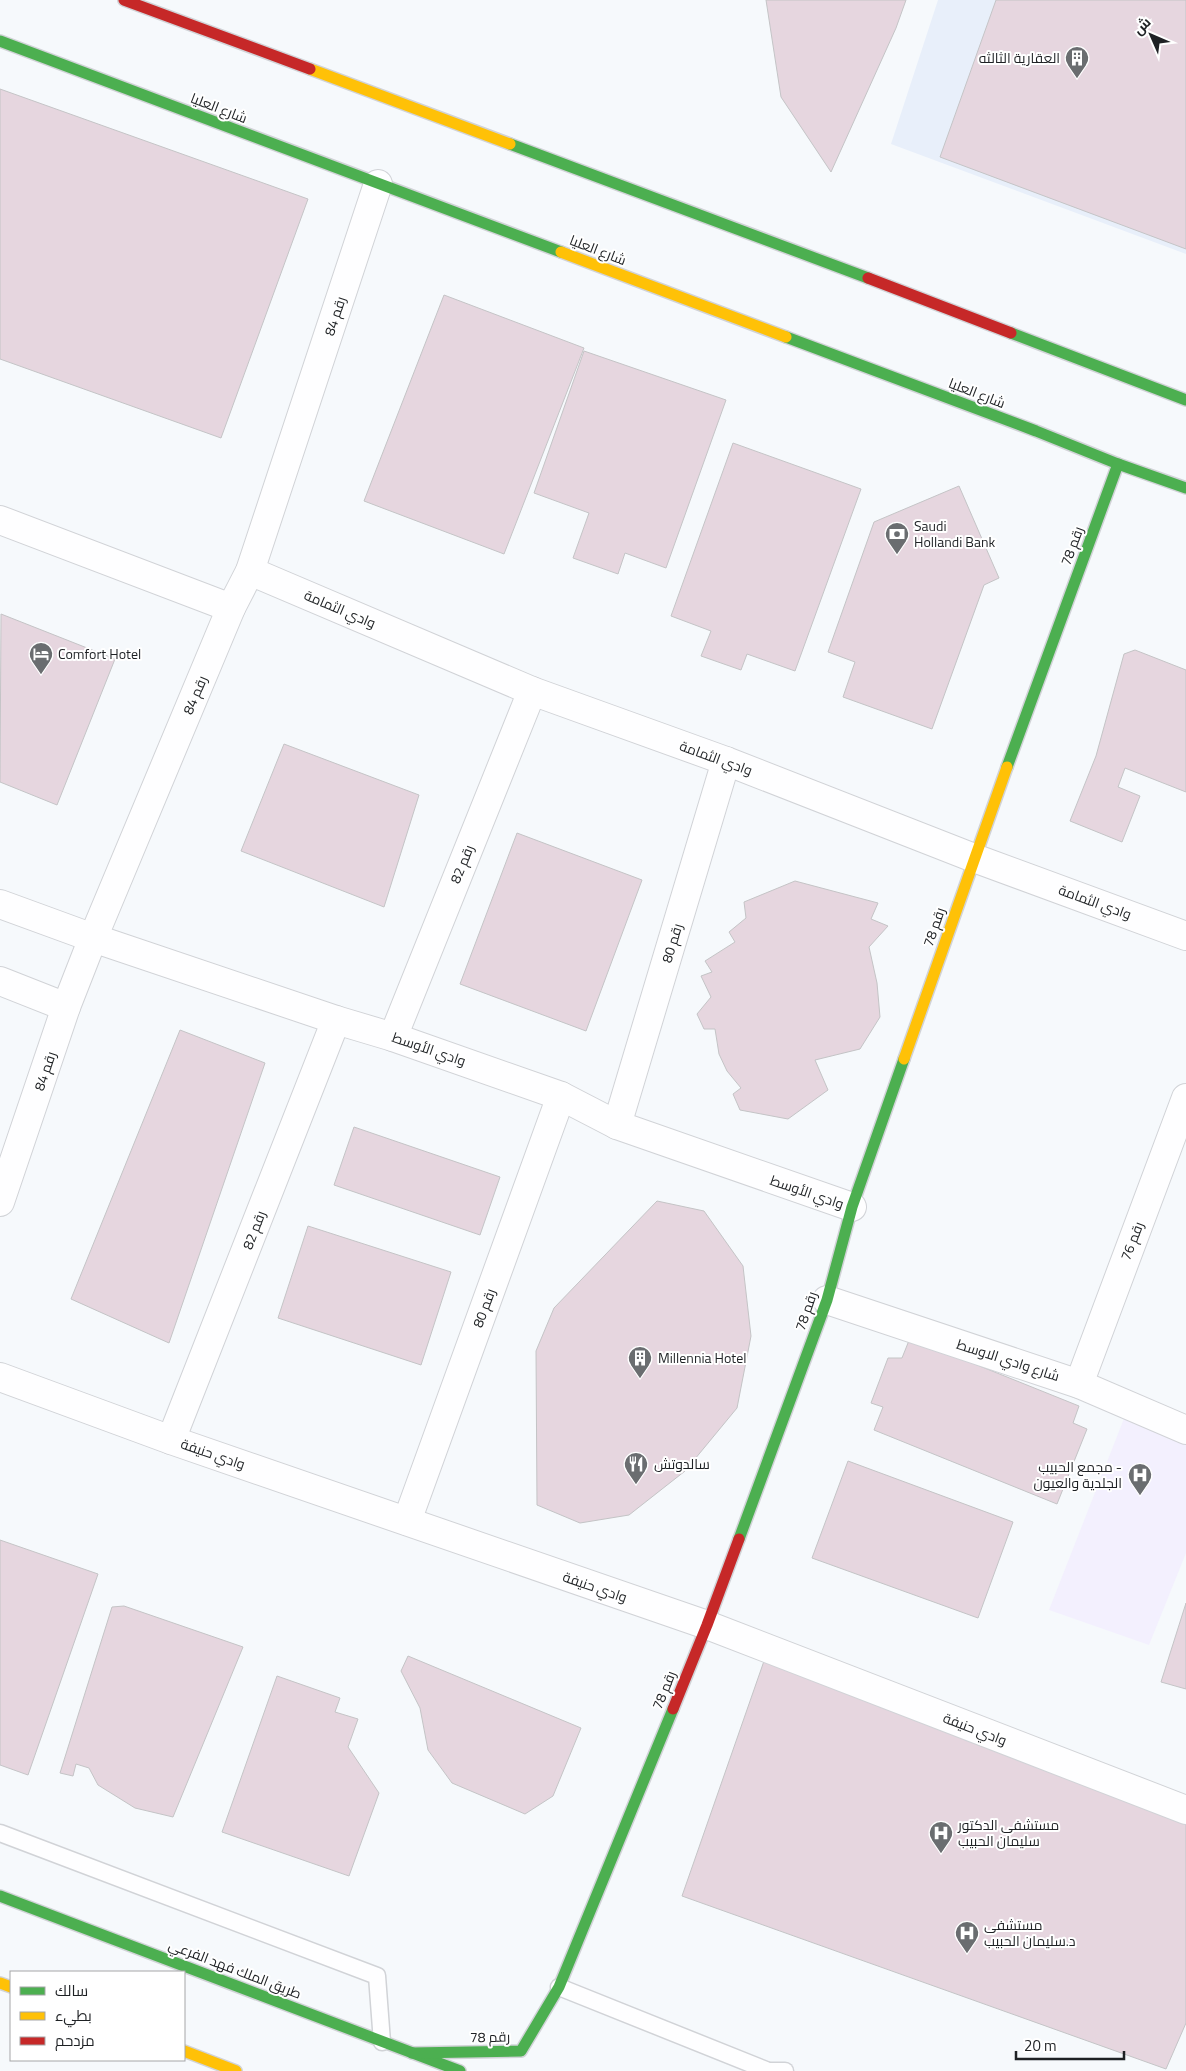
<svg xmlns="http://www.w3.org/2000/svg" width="1186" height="2071" font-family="'Titillium Web',Cairo,sans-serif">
	<rect width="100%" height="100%" fill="#f6f9fc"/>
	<polygon fill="#e8effa" points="938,0 1186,0 1186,254 891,144"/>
	<polygon fill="#f3f0fe" points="1125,1416 1186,1439 1186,1553 1149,1645 1049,1610"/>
	<g fill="#e6d6df" stroke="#c4c4c6">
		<polygon points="766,0 906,0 896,28 831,172 781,97"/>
		<polygon points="996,0 1186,0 1186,249 940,157"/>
		<polygon points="0,89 308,199 221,438 0,359"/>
		<polygon points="444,295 584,348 504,554 364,501"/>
		<polygon points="584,351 726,400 666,568 625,553 618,574 573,558 589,513 534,493"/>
		<polygon points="733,443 861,489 795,671 747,654 741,670 701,656 711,631 671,616"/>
		<polygon points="959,486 999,578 984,585 932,729 843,697 855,662 828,652 874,522"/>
		<polygon points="1,614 115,659 57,805 0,782"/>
		<polygon points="1135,650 1186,670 1186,792 1125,768 1118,787 1140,796 1122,842 1070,821 1096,756 1124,654"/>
		<polygon points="284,744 419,795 384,907 241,851"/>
		<polygon points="517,833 642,880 586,1031 460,984"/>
		<polygon points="795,881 878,903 871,919 888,926 869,947 877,983 880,1017 860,1049 815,1060 828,1090 788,1119 740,1110 733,1094 741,1088 727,1071 719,1054 715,1029 704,1029 697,1014 711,997 701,976 712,972 705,961 735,942 729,932 746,918 744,902"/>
		<polygon points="180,1030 265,1063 169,1343 71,1299"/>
		<polygon points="354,1127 500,1177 480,1235 334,1185"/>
		<polygon points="657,1201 704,1211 743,1266 751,1336 737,1408 685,1471 629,1515 580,1523 537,1505 536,1351 554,1308"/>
		<polygon points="308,1226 451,1272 421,1365 278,1318"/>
		<polygon points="910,1338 1079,1406 1073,1423 1087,1429 1057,1504 874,1430 883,1407 871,1403 888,1358 902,1358"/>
		<polygon points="848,1461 1013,1522 978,1618 812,1558"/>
		<polygon points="0,1540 98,1574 28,1775 0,1765"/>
		<polygon points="1186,1603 1186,1689 1161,1682"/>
		<polygon points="124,1606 243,1647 173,1817 135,1808 98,1785 89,1768 76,1764 73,1776 60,1773 112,1607"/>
		<polygon points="408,1656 581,1728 553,1796 525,1814 452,1783 428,1750 420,1708 401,1671"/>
		<polygon points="764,1661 1186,1813 1186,2023 1166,2069 682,1896"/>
		<polygon points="277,1676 340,1698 335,1712 358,1719 348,1747 379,1793 349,1876 222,1832"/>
	</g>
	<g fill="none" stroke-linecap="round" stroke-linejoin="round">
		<g stroke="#d1d3d7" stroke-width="19">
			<g id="lane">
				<polyline points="0,1833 377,1976 382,2042"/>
				<polyline points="559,1987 766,2070"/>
				<polyline points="764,2071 785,2071"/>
			</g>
		</g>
		<g stroke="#d1d3d7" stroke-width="30">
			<g id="street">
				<polyline points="0,520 231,608"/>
				<polyline points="250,571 532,691 726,761 974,858 1186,936"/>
				<polyline points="0,904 93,938 336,1020 393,1037 561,1096 617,1125 852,1207"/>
				<polyline points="0,981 66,1007"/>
				<polyline points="393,1037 532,691"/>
				<polyline points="617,1125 726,761"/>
				<polyline points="0,1202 66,1007 93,938 231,608 250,571 378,184"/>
				<polyline points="827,1300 1079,1384 1186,1430"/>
				<polyline points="0,1377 171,1440 707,1625 1186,1810"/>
				<polyline points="1079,1384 1186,1098"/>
				<polyline points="171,1440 336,1020"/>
				<polyline points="407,1521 561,1096"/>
			</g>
		</g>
		<g stroke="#d1d3d7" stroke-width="14">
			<g id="fast">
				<polyline points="0,41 561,252"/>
				<polyline points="510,144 868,278"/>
				<polyline points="1011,333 1186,400"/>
				<polyline points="786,337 1036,431 1118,464 1186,488"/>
				<polyline points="1007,767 1118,464"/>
				<polyline points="739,1539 827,1300 852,1207 904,1059"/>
				<polyline points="0,1896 460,2071"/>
				<polyline points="412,2053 521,2051 559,1987 673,1709"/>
			</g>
		</g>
		<g stroke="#d1d3d7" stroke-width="14">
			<g id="slow">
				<polyline points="310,69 510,144"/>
				<polyline points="561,252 786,337"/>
				<polyline points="904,1059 1007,767"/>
				<polyline points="0,1983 11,1987"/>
				<polyline points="184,2051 236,2071"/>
			</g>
		</g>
		<g stroke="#d1d3d7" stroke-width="14">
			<g id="jam">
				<polyline points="124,0 310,69"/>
				<polyline points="868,278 1011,333"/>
				<polyline points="673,1709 707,1625 739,1539"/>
			</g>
		</g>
		<use href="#lane" stroke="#fefeff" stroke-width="16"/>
		<use href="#street" stroke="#fefeff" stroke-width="28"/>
		<use href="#fast" stroke="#4caf50" stroke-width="11"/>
		<use href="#slow" stroke="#ffc107" stroke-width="11"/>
		<use href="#jam" stroke="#c62828" stroke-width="11"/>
	</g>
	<defs>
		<g id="building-pin" transform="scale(1.25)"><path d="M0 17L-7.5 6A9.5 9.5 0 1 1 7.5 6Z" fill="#6a6d70" stroke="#fff"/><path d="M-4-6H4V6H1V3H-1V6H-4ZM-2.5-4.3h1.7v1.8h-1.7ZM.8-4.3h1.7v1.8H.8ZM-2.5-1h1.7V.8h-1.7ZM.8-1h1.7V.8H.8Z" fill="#fff"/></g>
		<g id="bank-pin" transform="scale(1.25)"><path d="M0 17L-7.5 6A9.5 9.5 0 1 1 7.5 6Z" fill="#6a6d70" stroke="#fff"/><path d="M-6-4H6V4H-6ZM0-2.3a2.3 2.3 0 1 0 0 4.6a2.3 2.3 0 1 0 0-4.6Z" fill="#fff"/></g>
		<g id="hotel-pin" transform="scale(1.25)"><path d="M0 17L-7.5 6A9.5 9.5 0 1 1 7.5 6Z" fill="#6a6d70" stroke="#fff"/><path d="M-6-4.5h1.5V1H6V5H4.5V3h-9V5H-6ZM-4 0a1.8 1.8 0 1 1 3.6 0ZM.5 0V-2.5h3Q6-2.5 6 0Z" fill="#fff"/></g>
		<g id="restaurant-pin" transform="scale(1.25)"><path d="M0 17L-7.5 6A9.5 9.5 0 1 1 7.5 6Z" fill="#6a6d70" stroke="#fff"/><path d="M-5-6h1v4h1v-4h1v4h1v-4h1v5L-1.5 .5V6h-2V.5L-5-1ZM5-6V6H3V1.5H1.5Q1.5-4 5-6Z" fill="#fff"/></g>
		<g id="hospital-pin" transform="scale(1.25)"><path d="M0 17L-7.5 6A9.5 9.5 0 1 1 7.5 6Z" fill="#6a6d70" stroke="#fff"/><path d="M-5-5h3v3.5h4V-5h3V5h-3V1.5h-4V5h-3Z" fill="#fff"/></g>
	</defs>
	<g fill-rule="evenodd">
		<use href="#building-pin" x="1077" y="58"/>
		<use href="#bank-pin" x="897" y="534"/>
		<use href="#hotel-pin" x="41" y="654"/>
		<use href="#building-pin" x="640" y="1358"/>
		<use href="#restaurant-pin" x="636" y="1464"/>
		<use href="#hospital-pin" x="1140" y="1475"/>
		<use href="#hospital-pin" x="941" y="1833"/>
		<use href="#hospital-pin" x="967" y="1933"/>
	</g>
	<g text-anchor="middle" stroke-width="4" stroke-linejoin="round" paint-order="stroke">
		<g font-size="14" fill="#1e2124" stroke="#fff" text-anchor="start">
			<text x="1060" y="63" text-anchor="end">العقارية الثالثه</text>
			<text x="914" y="531">Saudi<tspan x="914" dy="16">Hollandi Bank</tspan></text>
			<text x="58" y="659">Comfort Hotel</text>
			<text x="658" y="1363">Millennia Hotel</text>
			<text x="654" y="1469">سالدوتش</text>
			<text x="1122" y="1472" text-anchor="end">مجمع الحبيب -<tspan x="1122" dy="16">الجلدية والعيون</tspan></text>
			<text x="958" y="1830">مستشفى الدكتور<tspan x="958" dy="16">سليمان الحبيب</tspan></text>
			<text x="984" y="1930">مستشفى<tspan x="984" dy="16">د.سليمان الحبيب</tspan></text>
		</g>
		<g font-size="14" fill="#1e2124" stroke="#fff">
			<text transform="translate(219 108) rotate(21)" y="5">شارع العليا</text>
			<text transform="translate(598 250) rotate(21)" y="5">شارع العليا</text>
			<text transform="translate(335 316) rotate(-72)" y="5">رقم 84</text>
			<text transform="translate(977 393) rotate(21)" y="5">شارع العليا</text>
			<text transform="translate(1072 546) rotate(-70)" y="5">رقم 78</text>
			<text transform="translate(340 609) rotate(23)" y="5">وادي الثمامة</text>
			<text transform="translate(195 695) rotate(-67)" y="5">رقم 84</text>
			<text transform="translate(716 758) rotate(20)" y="5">وادي الثمامة</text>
			<text transform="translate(462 864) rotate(-68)" y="5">رقم 82</text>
			<text transform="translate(1095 902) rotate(20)" y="5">وادي الثمامة</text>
			<text transform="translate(934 927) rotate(-71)" y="5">رقم 78</text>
			<text transform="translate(672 943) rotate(-73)" y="5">رقم 80</text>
			<text transform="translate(429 1049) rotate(19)" y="5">وادي الأوسط</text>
			<text transform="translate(45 1071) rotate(-71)" y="5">رقم 84</text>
			<text transform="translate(807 1192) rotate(19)" y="5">وادي الأوسط</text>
			<text transform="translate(254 1230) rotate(-69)" y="5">رقم 82</text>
			<text transform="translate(1132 1241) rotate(-69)" y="5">رقم 76</text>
			<text transform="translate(484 1308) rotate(-70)" y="5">رقم 80</text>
			<text transform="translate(806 1311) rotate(-71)" y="5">رقم 78</text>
			<text transform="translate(1008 1360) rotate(18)" y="5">شارع وادي الاوسط</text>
			<text transform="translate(213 1454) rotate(19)" y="5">وادي حنيفة</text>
			<text transform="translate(595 1587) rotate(19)" y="5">وادي حنيفة</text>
			<text transform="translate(664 1690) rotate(-68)" y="5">رقم 78</text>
			<text transform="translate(975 1729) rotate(21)" y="5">وادي حنيفة</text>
			<text transform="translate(235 1969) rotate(21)" y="5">طريق الملك فهد الفرعي</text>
			<text transform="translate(490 2037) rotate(-1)" y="5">رقم 78</text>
		</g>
	</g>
	<rect x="10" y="1971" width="175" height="90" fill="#ffffff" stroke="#a5a6a7"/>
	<rect x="20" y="1987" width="25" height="8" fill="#4caf50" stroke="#a5a6a7"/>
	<text x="55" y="1996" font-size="15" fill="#1e2124">سالك</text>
	<rect x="20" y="2012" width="25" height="8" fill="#ffc107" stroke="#a5a6a7"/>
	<text x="55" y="2021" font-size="15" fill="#1e2124">بطيء</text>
	<rect x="20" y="2037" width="25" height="8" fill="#c62828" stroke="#a5a6a7"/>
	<text x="55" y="2046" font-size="15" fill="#1e2124">مزدحم</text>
	<g transform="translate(1151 35) rotate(315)" stroke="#ffffff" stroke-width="4" paint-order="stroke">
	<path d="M0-4L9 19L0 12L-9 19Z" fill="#1e2124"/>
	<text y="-8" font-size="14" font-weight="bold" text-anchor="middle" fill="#1e2124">ش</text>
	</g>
	<path d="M1016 2051v8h108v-8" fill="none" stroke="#1e2124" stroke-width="2.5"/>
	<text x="1024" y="2051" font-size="15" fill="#1e2124" stroke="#ffffff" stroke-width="4" paint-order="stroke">20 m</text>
</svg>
